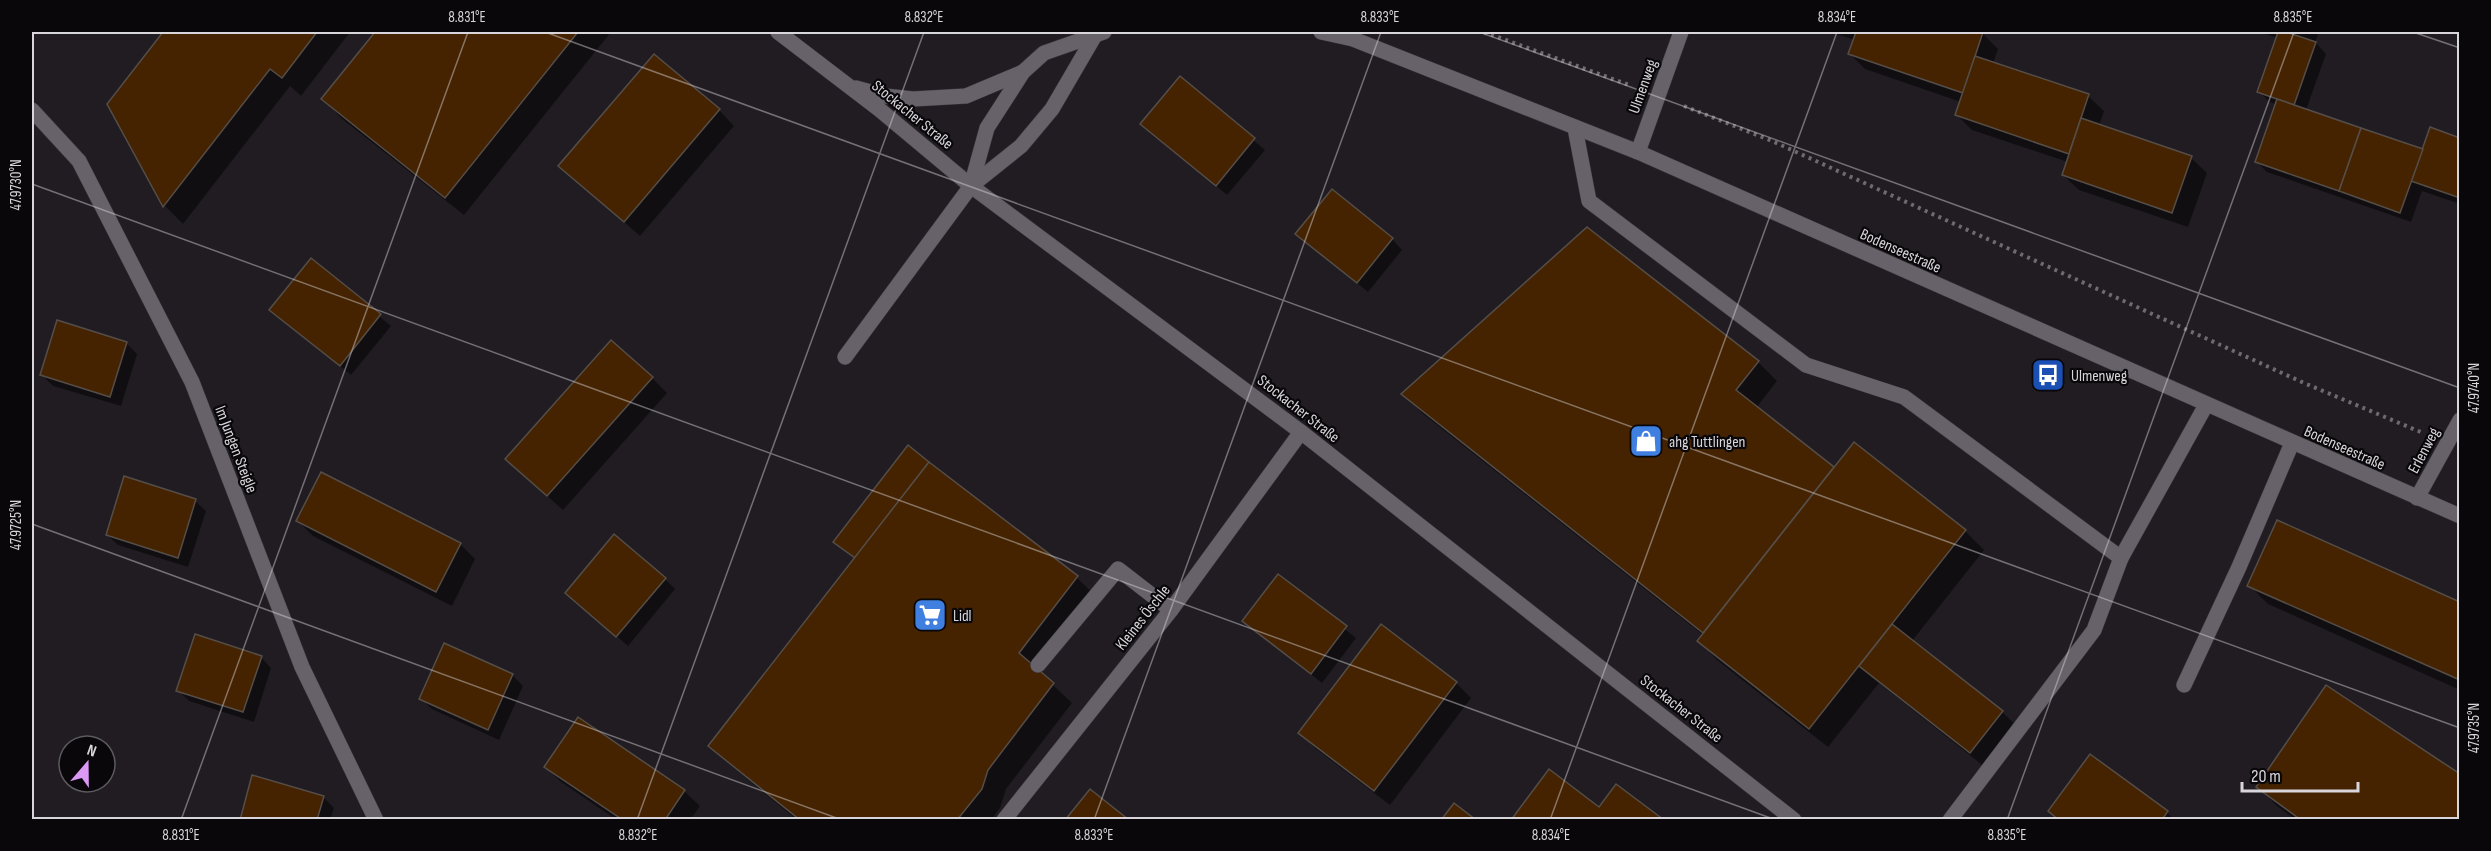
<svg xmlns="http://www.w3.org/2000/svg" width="2491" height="851" font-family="'Sofia Sans Condensed',sans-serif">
	<rect width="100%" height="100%" fill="#201c22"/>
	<g fill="#0007">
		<polygon points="164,32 350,32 301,96 290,86 183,224 165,206 109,104"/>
		<polygon points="377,32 611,32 464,215 341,118 323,99"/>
		<polygon points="1830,32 1977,32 1983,34 1998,49 1993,63 2088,96 2104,111 2099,126 2191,158 2207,173 2188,227 2079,190 2063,175 2068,162 1972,130 1957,115 1961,102 1865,69 1850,54 1855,40"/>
		<polygon points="2260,32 2319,32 2315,42 2326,54 2306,110 2423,151 2460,139 2460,204 2422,191 2411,222 2267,172 2256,161 2276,104 2269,102 2259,91 2277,38"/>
		<polygon points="1180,78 1265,150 1227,195 1142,124"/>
		<polygon points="719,110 734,126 640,236 560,166"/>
		<polygon points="1588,229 1758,362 1777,381 1756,408 1834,469 1854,444 1965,531 1984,550 1912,641 2002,712 2018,727 1986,768 1879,683 1828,747 1717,660 1699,641 1703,635 1422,413 1403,394"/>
		<polygon points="1297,234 1392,239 1402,250 1368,292"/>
		<polygon points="311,260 391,326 351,375 271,310"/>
		<polygon points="126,343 137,354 121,406 53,386 42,375"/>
		<polygon points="652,378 667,393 563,510 522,474"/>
		<polygon points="908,447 1077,578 1096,596 1038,671 1072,703 1006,789 1000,808 991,820 797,820 729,764 710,745 856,558"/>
		<polygon points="195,501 206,511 188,567 118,545 107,535"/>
		<polygon points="298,521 460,544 475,559 452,606 313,536"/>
		<polygon points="1278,576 1356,638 1322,683 1244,621"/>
		<polygon points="665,579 675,589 628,646 567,593"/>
		<polygon points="2249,585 2460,603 2460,690 2268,604"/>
		<polygon points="261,657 271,668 254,722 189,701 178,690"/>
		<polygon points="512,675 523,686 499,740 432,709 421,699"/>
		<polygon points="1456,683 1471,698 1390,805 1315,748 1300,733"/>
		<polygon points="546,767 684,791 700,806 690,820 617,820 561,782"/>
		<polygon points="2258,787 2460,820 2296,820 2277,806"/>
		<polygon points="323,797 334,808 330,820 241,820"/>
		<polygon points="2049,811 2167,812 2174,820 2058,820"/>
	</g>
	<g fill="#452300" stroke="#554e48" stroke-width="1.5">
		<polygon points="163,32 317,32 282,78 270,69 163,207 107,104"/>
		<polygon points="375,32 578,32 445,198 321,99"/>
		<polygon points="1856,32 1983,32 1963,93 1848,54"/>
		<polygon points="2278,32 2286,32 2316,42 2294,105 2257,92"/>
		<polygon points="654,54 720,109 624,222 558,166"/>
		<polygon points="1975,56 2089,94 2069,154 1955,115"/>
		<polygon points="1180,76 1255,138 1216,186 1140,124"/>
		<polygon points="2277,99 2361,128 2339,191 2255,162"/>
		<polygon points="2081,118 2192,156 2172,213 2062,175"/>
		<polygon points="2430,127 2460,138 2460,198 2411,181"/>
		<polygon points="2361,128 2423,149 2400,213 2339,191"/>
		<polygon points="1332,189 1393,238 1357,283 1295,234"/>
		<polygon points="1587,227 1759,361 1736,390 1834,467 1703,633 1401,394"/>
		<polygon points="311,258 381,314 340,366 269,310"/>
		<polygon points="57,320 127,342 110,397 40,375"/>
		<polygon points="611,340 653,377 547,496 505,459"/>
		<polygon points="1854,442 1966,530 1809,729 1697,641"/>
		<polygon points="908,445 929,462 855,558 833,542"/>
		<polygon points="929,462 1078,576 1019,653 1054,683 988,770 982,789 957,820 800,820 708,746"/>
		<polygon points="321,472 461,543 436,592 296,521"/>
		<polygon points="124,476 196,499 178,558 106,535"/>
		<polygon points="2277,520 2460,602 2460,680 2247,586"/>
		<polygon points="614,534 666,578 616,637 565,593"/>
		<polygon points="1278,574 1347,626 1311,674 1242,621"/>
		<polygon points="1381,624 1457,682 1374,791 1298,733"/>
		<polygon points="1892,624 2003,711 1970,753 1859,666"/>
		<polygon points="195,634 262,656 243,712 176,691"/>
		<polygon points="444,643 513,674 488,730 419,699"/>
		<polygon points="2326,685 2460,774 2460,820 2301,820 2256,787"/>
		<polygon points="578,717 685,790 665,820 623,820 544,767"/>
		<polygon points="2090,754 2168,811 2162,820 2059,820 2048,811"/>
		<polygon points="1549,769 1599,807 1616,784 1664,820 1511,820"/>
		<polygon points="252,775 324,796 317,820 240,820"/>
		<polygon points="1090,789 1129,820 1065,820"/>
		<polygon points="1454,803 1476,820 1441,820"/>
	</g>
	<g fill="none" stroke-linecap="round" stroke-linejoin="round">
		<g stroke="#3c383e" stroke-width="16">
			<g id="minor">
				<polyline points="778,32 880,110 971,186 1301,432 1794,820"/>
				<polyline points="1321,32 1353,39 1638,152 2460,516"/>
				<polyline points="856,88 885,96 913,99 966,96 1023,72"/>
				<polyline points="32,110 79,161 192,382 302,667 376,820"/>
				<polyline points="1575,128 1589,201 1806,365 1904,397 2121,558 2206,405"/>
				<polyline points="1638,152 1681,32"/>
				<polyline points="971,186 987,128 1023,72 1044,53 1104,32"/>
				<polyline points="845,357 971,186 1021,146 1052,109 1094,37"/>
				<polyline points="2417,498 2460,420"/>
				<polyline points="1038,665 1118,569 1171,610"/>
				<polyline points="2184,685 2239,567 2292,443"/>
				<polyline points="1004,820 1171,610 1301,432"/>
				<polyline points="1950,820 2094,630 2121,558"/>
			</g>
		</g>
		<g stroke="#6e6a70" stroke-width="4" stroke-dasharray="3 4.5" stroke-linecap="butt">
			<polyline points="1484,32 1632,86"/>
			<polyline points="1684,106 1772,141 2304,383 2423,433"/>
		</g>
		<use href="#minor" stroke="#67626a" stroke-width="15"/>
	</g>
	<path fill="none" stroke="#d9d6db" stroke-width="1.5" stroke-opacity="0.45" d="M545,32L2460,728M1479,32L2460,388M2413,32L2460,48M32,184L1776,820M32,524L842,820M181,820L468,32M637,820L924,32M1094,820L1381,32M1550,820L1837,32M2007,820L2294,32"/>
	<defs>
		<g id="bus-square" transform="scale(1.725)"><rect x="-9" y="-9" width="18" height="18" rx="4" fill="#1a4fb4" stroke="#09070a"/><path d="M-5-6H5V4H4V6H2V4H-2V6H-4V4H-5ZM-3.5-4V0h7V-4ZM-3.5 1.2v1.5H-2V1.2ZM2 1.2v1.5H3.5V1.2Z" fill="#fff"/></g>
		<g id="shop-square" transform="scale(1.725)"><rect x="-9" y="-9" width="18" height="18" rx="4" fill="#3f7fe0" stroke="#09070a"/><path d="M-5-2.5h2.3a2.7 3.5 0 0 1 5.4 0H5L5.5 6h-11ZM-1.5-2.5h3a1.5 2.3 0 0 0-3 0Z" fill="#fff"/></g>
		<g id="supermarket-square" transform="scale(1.725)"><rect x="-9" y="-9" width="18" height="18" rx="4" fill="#3f7fe0" stroke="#09070a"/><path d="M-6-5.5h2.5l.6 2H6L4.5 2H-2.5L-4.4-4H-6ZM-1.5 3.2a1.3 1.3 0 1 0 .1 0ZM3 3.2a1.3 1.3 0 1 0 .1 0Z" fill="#fff"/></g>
	</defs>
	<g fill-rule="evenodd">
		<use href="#bus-square" x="2048" y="375"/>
		<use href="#shop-square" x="1646" y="441"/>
		<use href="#supermarket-square" x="930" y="615"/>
	</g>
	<g text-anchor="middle" stroke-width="4.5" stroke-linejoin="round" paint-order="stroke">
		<g font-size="16" fill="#d9d6db" stroke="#09070a">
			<text transform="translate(1642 86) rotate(-70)" y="6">Ulmenweg</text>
			<text transform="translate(913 114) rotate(39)" y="6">Stockacher Straße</text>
			<text transform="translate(1901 250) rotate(24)" y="6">Bodenseestraße</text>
			<text transform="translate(1299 408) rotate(38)" y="6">Stockacher Straße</text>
			<text transform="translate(2345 447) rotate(24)" y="6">Bodenseestraße</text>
			<text transform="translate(237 449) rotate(69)" y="6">Im Jungen Steigle</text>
			<text transform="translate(2423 450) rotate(-62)" y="6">Erlenweg</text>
			<text transform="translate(1142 617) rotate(-52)" y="6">Kleines Öschle</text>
			<text transform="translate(1682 708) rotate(38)" y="6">Stockacher Straße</text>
		</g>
		<g font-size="16" fill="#d9d6db" stroke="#09070a" text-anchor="start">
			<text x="2071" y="381">Ulmenweg</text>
			<text x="1669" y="447">ahg Tuttlingen</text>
			<text x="953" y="621">Lidl</text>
		</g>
	</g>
	<rect width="2491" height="851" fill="none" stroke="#09070a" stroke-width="66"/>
	<g transform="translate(87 764) rotate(20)"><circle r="28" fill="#09070a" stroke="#5c5a5e" stroke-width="1.5"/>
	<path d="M0-4.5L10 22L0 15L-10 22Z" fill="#db99f5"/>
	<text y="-9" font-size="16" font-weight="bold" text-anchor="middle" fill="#d9d6db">N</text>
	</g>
	<path d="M2242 782v9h116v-9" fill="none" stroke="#d9d6db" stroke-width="3"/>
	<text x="2251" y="782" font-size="18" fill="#d9d6db" stroke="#09070a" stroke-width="4.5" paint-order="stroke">20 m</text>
	<rect x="33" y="33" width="2425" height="785" fill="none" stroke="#d9d6db" stroke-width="2"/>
	<g font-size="15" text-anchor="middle" fill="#d9d6db">
		<text x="467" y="22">8.831°E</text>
		<text x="924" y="22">8.832°E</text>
		<text x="1380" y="22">8.833°E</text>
		<text x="1837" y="22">8.834°E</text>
		<text x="2293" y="22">8.835°E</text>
		<text transform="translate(16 185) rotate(-90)" y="5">47.9730°N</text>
		<text transform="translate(2474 388) rotate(-90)" y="5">47.9740°N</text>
		<text transform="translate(16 525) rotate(-90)" y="5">47.9725°N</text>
		<text transform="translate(2474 728) rotate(-90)" y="5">47.9735°N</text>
		<text x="181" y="840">8.831°E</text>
		<text x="638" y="840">8.832°E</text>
		<text x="1094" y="840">8.833°E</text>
		<text x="1551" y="840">8.834°E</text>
		<text x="2007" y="840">8.835°E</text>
	</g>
</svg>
